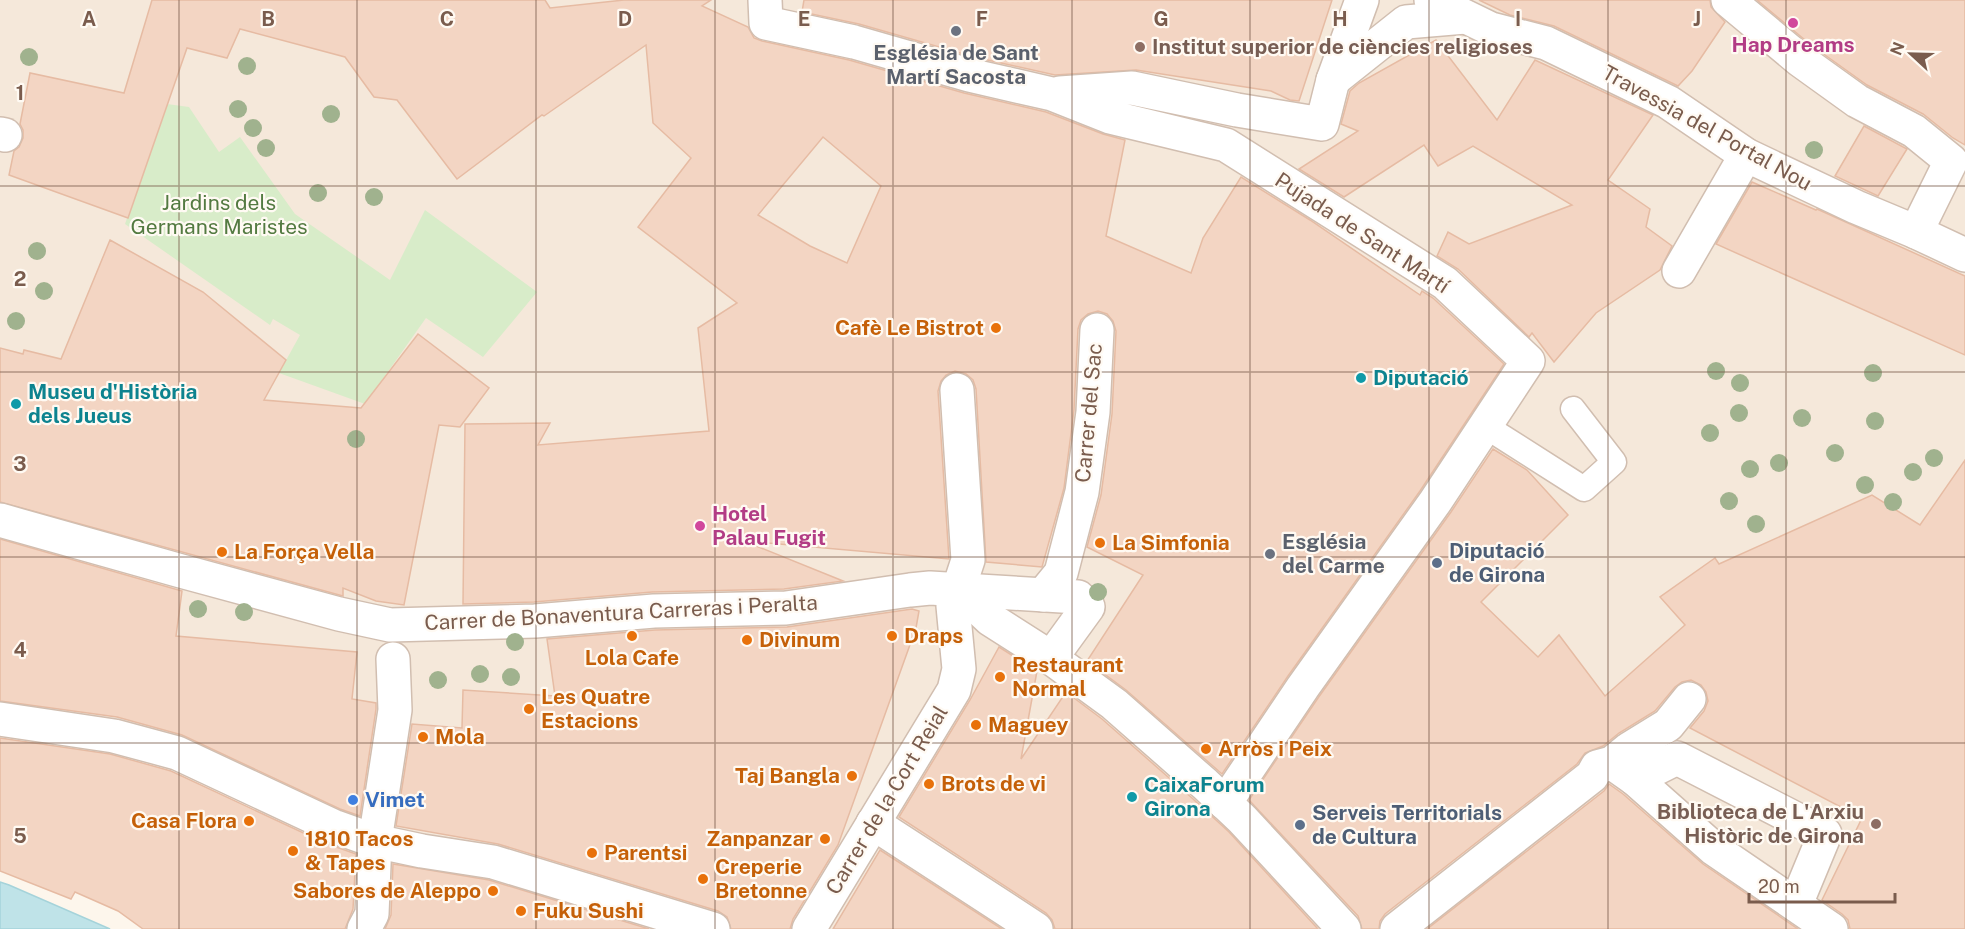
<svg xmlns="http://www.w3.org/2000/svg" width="1965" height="929" font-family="'Public Sans',sans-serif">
	<rect width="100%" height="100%" fill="#fdf6ec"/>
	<polygon fill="#f5e8da" points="0,0 1965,0 1965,929 375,929 382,832 0,710"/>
	<polygon fill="#d8ecc9" points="167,104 189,107 219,152 240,137 295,214 390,280 425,210 537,292 483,357 426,318 365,404 279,373 300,335 273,319 270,325 125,224"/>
	<polygon fill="#bfe3e8" stroke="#a5d3da" stroke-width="1.5" points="0,882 9,885 110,929 0,929"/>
	<g fill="#f3d5c3" stroke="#e6bba3" stroke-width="1.5" fill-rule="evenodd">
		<path d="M152,0H545L550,8L624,0H711L702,6L748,27L754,38L762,41L849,60L964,93L1046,112L1103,134L1125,140L1106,236L1191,273L1203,238L1241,177L1310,220L1420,295L1422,291L1433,298L1504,364L1420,491L1288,676L1222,774L1126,690L1087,661L1143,575L1087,547L1101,495L1112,414L1116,331L1113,321L1107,314L1098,311L1088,314L1081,320L1078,329L1074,410L1064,488L1042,567L986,562L976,389L973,380L966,374L955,371L946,375L941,381L938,391L949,559L744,541L843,581L784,589L652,592L534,602L463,604L465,424L550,423L538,445L709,431L698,328L737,303L638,227L691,158L653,123L646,45L544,116L542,115L457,179L397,100L374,97L345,57L240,29L227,58L187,48L128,218L9,175L14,151L19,147L23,138V130L20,124L30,73L124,93ZM823,137L881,186L847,263L810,246L758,215Z"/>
		<polygon points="804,0 1332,0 1299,101 1290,100 1271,91 1136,70 1055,75 974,57 859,24 802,12"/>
		<polygon points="1479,0 1710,0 1711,7 1725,22 1692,71 1678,86 1554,26 1510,15"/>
		<polygon points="1757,0 1965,0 1965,145 1953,138 1923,114 1867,85 1811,45"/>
		<polygon points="1436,40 1497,120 1535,60 1653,115 1608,180 1650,209 1646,227 1672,246 1660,270 1596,313 1554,362 1532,333 1529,337 1458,269 1437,256 1448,232 1469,244 1572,205 1473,146 1438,166 1424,145 1344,197 1299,169 1358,131 1341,124 1350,91 1359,83"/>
		<polygon points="1864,126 1907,149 1878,196 1835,176"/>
		<polygon points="1752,182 1816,210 1817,209 1965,276 1965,355 1716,244"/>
		<polygon points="110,240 203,292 286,360 264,400 361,408 418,334 489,388 460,427 439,425 404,605 376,601 343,588 343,596 0,502 0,348 23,354 24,350 61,359"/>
		<polygon points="1493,449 1527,470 1568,515 1481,602 1538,657 1559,635 1605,696 1685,625 1660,597 1715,558 1719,564 1872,495 1920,525 1965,460 1965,929 1850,929 1848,920 1842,914 1822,900 1862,818 1690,728 1704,711 1708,701 1706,692 1701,685 1691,680 1682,682 1675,687 1655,711 1619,733 1603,746 1585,753 1577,764 1385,914 1380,921 1379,929 1362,929 1358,916 1249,800 1318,698 1451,512"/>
		<polygon points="0,539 182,591 176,636 357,652 352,699 376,703 376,709 360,816 340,809 182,735 117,717 0,701"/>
		<polygon points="912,609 919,611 916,628 838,845 793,919 790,929 731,929 727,917 718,911 498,844 396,826 412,724 462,728 463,690 555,696 547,639 655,630 787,627"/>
		<polygon points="999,647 1037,671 1021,759 1066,692 1102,719 1192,798 1229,832 1318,929 1055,929 1052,920 1046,913 899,817 970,700"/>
		<polygon points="0,738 110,754 171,771 325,843 356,854 353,909 345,929 143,929 118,911 75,892 71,899 0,871"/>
		<polygon points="1609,784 1623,794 1703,864 1798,929 1427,929 1604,791"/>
		<polygon points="880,850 1002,929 833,929"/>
		<polygon points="393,864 489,880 649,929 385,929 391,915"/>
	</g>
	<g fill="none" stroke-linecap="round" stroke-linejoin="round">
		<g stroke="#d1beb0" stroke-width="27">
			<polyline id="lane" points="1485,426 1584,489 1614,462 1573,409"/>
		</g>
		<g stroke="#d1beb0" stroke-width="36">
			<g id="street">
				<polyline points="765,0 766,23 854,42 969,75 1052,94 1110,117 1226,145 1445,283 1528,361 1435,502 1303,687 1225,803"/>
				<polyline points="1431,0 1491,29 1546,43 1668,102 1746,155 1856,207 1916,232"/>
				<polyline points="1728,0 1800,60 1857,101 1914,131 1951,161 1916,232 1965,255"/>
				<polyline points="1333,80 1406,22 1465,17"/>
				<polyline points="1060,93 1132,88 1237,110 1322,124 1333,80 1362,0"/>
				<polyline points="0,134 5,135"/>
				<polyline points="1679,271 1746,155"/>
				<polyline points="0,520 181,571 339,614 390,625 535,621 654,611 786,608 910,590 930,588 1078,597 1088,607 1051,658"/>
				<polyline points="958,589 990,619 1051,658 1114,704 1205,784 1242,819 1344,929"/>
				<polyline points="1043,595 1061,573 1082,492 1093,412 1097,330"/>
				<polyline points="0,719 114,736 177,753 333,826 375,841 422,851 493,862 713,929"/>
				<polyline points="1618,767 1635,779 1714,849 1831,929"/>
				<polyline points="1635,779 1677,758 1825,834 1796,904"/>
				<polyline points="873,823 1036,929"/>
				<polyline points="364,929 372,914 375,841 395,710 393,659"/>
				<polyline points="809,929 954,690 959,669 953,606 968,560 957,390"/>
				<polyline points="1397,929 1592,776 1597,767 1612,763 1629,749 1668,725 1689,699"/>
			</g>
		</g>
		<use href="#lane" stroke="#fff" stroke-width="24"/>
		<use href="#street" stroke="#fff" stroke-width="33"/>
	</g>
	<g fill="#a0b28e">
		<circle cx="29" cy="57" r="9"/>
		<circle cx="247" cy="66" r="9"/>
		<circle cx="238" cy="109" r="9"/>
		<circle cx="331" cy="114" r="9"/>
		<circle cx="253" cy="128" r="9"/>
		<circle cx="266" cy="148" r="9"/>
		<circle cx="1814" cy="150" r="9"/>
		<circle cx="318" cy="193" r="9"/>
		<circle cx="374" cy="197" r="9"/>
		<circle cx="37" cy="251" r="9"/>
		<circle cx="44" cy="291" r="9"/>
		<circle cx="16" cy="321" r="9"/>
		<circle cx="1716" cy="371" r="9"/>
		<circle cx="1873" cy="373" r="9"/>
		<circle cx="1740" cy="383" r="9"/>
		<circle cx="1739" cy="413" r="9"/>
		<circle cx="1802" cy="418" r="9"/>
		<circle cx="1875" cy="421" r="9"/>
		<circle cx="1710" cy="433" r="9"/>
		<circle cx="356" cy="439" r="9"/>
		<circle cx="1835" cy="453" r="9"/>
		<circle cx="1934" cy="458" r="9"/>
		<circle cx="1779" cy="463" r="9"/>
		<circle cx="1750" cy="469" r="9"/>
		<circle cx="1913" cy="472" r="9"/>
		<circle cx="1865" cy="485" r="9"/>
		<circle cx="1729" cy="501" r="9"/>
		<circle cx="1893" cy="502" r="9"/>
		<circle cx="1756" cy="524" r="9"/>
		<circle cx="1098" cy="592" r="9"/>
		<circle cx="198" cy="609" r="9"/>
		<circle cx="244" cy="612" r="9"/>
		<circle cx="515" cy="642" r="9"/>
		<circle cx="480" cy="674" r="9"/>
		<circle cx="511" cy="677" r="9"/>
		<circle cx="438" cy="680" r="9"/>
	</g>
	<path fill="none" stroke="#7a5c4d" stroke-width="1.5" stroke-opacity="0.55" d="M179,0V929M357,0V929M536,0V929M715,0V929M893,0V929M1072,0V929M1250,0V929M1429,0V929M1608,0V929M1786,0V929M0,186H1965M0,372H1965M0,557H1965M0,743H1965"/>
	<g fill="#d1479c" stroke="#fffaf3" stroke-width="2">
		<circle cx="1793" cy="23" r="6"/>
		<circle cx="700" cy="526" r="6"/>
	</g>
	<g fill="#6b7280" stroke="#fffaf3" stroke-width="2">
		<circle cx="956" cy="31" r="6"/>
		<circle cx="1270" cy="554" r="6"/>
	</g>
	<g fill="#8d6e63" stroke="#fffaf3" stroke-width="2">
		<circle cx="1140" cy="47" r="6"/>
		<circle cx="1876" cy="824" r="6"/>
	</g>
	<g fill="#e8710a" stroke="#fffaf3" stroke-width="2">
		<circle cx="996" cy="328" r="6"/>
		<circle cx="1100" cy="543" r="6"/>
		<circle cx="222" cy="552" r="6"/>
		<circle cx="632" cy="636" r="6"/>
		<circle cx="892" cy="636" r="6"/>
		<circle cx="747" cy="640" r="6"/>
		<circle cx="1000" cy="677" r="6"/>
		<circle cx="529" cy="709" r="6"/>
		<circle cx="976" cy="725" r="6"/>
		<circle cx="423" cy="737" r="6"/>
		<circle cx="1206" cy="749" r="6"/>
		<circle cx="852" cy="776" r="6"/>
		<circle cx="929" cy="784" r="6"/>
		<circle cx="249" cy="821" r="6"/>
		<circle cx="825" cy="839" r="6"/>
		<circle cx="293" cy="851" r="6"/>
		<circle cx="592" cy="853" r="6"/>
		<circle cx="703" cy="879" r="6"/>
		<circle cx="493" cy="891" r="6"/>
		<circle cx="521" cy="911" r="6"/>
	</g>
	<g fill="#0f9aa8" stroke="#fffaf3" stroke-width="2">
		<circle cx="1361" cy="378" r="6"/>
		<circle cx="16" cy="404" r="6"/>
		<circle cx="1132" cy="797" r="6"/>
	</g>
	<g fill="#5c6f8a" stroke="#fffaf3" stroke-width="2">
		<circle cx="1437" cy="563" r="6"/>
		<circle cx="1300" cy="825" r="6"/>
	</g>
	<circle fill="#3f7fe0" stroke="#fffaf3" stroke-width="2" cx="353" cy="800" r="6"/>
	<g text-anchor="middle" stroke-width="4.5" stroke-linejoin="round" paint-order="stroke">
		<g font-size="21" font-weight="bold" fill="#b23c85" stroke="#fffaf3">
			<text x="1793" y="52">Hap Dreams</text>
			<text x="712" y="521" text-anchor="start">Hotel<tspan x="712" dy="24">Palau Fugit</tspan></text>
		</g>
		<g font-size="21" font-weight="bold" fill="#785e54" stroke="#fffaf3" text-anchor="start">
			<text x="1152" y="54">Institut superior de ciències religioses</text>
			<text x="1864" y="819" text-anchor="end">Biblioteca de L'Arxiu<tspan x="1864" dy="24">Històric de Girona</tspan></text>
		</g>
		<g font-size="21" font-weight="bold" fill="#5b616d" stroke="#fffaf3">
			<text x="956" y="60">Església de Sant<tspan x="956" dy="24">Martí Sacosta</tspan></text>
			<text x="1282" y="549" text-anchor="start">Església<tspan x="1282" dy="24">del Carme</tspan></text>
		</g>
		<g font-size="21" fill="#7a5c4d" stroke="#fffaf3">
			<text transform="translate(1707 128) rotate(29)" y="7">Travessia del Portal Nou</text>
			<text transform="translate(1362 233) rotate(33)" y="7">Pujada de Sant Martí</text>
			<text transform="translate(1089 413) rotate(-85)" y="7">Carrer del Sac</text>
			<text transform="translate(621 613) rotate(-3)" y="7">Carrer de Bonaventura Carreras i Peralta</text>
			<text transform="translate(887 800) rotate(-59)" y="7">Carrer de la Cort Reial</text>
		</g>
		<g font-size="21" fill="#537a41" stroke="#fffaf3">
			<text x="219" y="210">Jardins dels<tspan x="219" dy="24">Germans Maristes</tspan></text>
		</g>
		<g font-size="21" font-weight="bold" fill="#c56008" stroke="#fffaf3" text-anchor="start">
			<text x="984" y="335" text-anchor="end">Cafè Le Bistrot</text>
			<text x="1112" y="550">La Simfonia</text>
			<text x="234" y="559">La Força Vella</text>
			<text x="904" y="643">Draps</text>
			<text x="759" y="647">Divinum</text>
			<text x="632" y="665" text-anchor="middle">Lola Cafe</text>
			<text x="1012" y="672">Restaurant<tspan x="1012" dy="24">Normal</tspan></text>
			<text x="541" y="704">Les Quatre<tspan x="541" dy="24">Estacions</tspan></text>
			<text x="988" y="732">Maguey</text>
			<text x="435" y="744">Mola</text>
			<text x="1218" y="756">Arròs i Peix</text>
			<text x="840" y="783" text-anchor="end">Taj Bangla</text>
			<text x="941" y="791">Brots de vi</text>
			<text x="237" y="828" text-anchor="end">Casa Flora</text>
			<text x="305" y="846">1810 Tacos<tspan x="305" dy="24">&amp; Tapes</tspan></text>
			<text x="813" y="846" text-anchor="end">Zanpanzar</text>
			<text x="604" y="860">Parentsi</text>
			<text x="715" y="874">Creperie<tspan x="715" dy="24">Bretonne</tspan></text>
			<text x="481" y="898" text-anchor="end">Sabores de Aleppo</text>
			<text x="533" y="918">Fuku Sushi</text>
		</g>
		<g font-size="21" font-weight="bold" fill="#0d838f" stroke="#fffaf3" text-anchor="start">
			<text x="1373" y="385">Diputació</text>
			<text x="28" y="399">Museu d'Història<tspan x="28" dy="24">dels Jueus</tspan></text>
			<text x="1144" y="792">CaixaForum<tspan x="1144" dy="24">Girona</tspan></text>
		</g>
		<g font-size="21" font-weight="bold" fill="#4e5e75" stroke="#fffaf3" text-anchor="start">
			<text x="1449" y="558">Diputació<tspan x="1449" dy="24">de Girona</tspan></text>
			<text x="1312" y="820">Serveis Territorials<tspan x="1312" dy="24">de Cultura</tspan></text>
		</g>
		<g font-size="21" font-weight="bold" fill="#366cbe" stroke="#fffaf3" text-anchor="start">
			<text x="365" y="807">Vimet</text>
		</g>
	</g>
	<g font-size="20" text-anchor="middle" font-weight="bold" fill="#7a5c4d" stroke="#fffaf3" stroke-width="4.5" stroke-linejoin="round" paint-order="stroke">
		<text x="89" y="26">A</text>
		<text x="268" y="26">B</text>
		<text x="447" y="26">C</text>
		<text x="625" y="26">D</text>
		<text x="804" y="26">E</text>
		<text x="982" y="26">F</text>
		<text x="1161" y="26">G</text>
		<text x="1340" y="26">H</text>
		<text x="1518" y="26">I</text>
		<text x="1697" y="26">J</text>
		<text x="20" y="100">1</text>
		<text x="20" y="286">2</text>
		<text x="20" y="471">3</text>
		<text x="20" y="657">4</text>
		<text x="20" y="843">5</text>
	</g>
	<g transform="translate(1911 54) rotate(292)" stroke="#fffaf3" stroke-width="4.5" paint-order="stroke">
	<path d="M0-4.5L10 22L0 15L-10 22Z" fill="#7a5c4d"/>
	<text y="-9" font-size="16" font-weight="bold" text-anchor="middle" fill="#7a5c4d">N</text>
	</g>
	<path d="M1749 893v9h146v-9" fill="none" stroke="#7a5c4d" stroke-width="3"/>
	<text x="1758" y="893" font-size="18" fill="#7a5c4d" stroke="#fffaf3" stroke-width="4.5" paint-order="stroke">20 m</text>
</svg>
